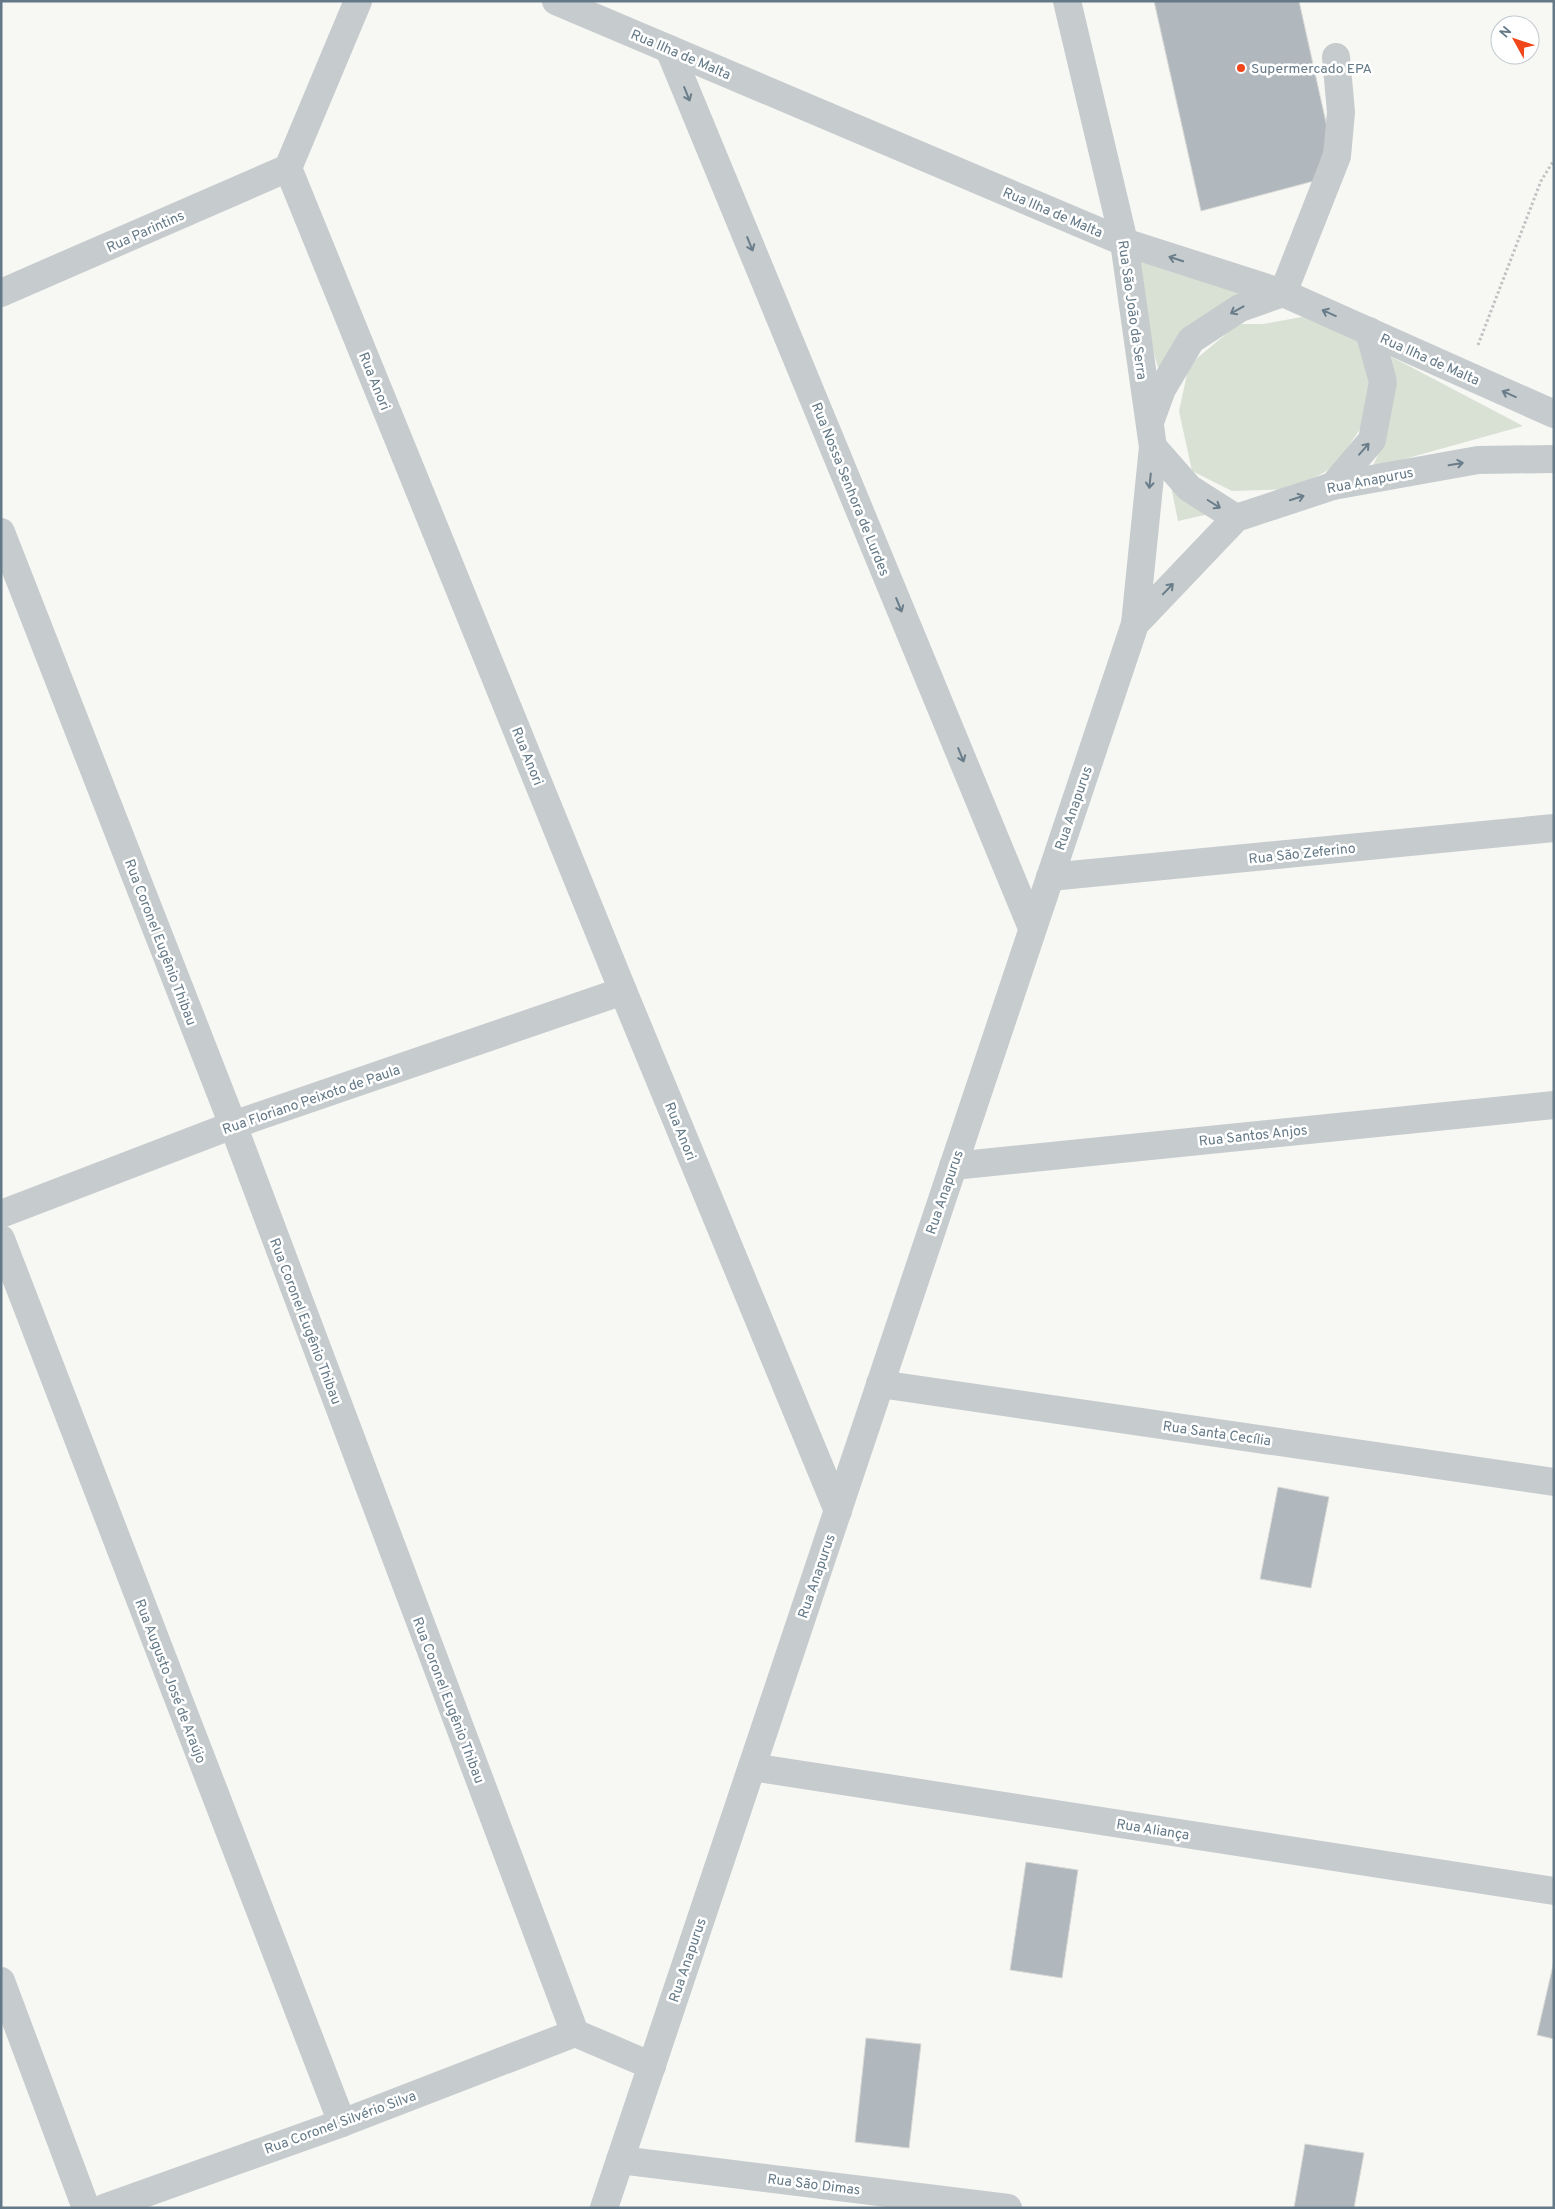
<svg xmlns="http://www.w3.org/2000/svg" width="1555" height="2209" font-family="Overpass,sans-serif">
	<rect width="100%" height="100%" fill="#f7f7f4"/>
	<g fill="#d9e0d4">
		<polygon points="1125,251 1251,294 1159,371"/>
		<polygon points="1302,317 1362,341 1370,377 1365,422 1334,467 1293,489 1232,491 1192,471 1179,411 1189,365 1238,324 1263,324"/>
		<polygon points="1388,355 1523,426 1372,468 1385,439 1397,381"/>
		<polygon points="1168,471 1218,512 1178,521"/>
	</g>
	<g fill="#b0b8bd" stroke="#d9d9d6">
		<polygon points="1154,1 1299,1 1329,136 1314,181 1201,211"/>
		<polygon points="1278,1487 1329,1497 1311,1588 1260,1579"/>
		<polygon points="1026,1862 1078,1870 1062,1978 1010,1970"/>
		<polygon points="1554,1961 1554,2039 1537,2035"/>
		<polygon points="866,2038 921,2044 909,2148 855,2142"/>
		<polygon points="1305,2144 1364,2153 1354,2208 1294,2208"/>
	</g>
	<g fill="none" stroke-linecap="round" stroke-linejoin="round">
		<polyline stroke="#c0c2c4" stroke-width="3" stroke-dasharray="2.5 2.5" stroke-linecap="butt" points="1478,345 1541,181 1554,160"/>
		<g stroke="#c6cbcd" stroke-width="28">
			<polyline points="358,1 288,168 623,991 838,1511"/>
			<polyline points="556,1 1124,242 1283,293 1554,414"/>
			<polyline points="1067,1 1124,242 1153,447 1135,624"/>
			<polyline points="669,49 1032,928"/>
			<polyline points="1,293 288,168"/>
			<polyline points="1150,422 1162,389 1191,340 1240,308 1283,293 1337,156 1341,112 1336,57"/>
			<polyline points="1153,447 1189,488 1236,518"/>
			<polyline points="1333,486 1372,440 1383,382 1369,331"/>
			<polyline points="1,532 233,1125 575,2033 652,2066"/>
			<polyline points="1050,877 1554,828"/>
			<polyline points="953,1166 1554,1105"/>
			<polyline points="1,1214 233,1125 623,991"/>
			<polyline points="1,1239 342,2123"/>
			<polyline points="880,1384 1554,1482"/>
			<polyline points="752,1767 1554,1891"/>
			<polyline points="1,1981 86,2208"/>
			<polyline points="620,2160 1008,2208"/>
			<polyline points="104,2208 342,2123 575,2033"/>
			<polyline points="604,2208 1135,624 1236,518 1333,486 1478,460 1554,459"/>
		</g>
	</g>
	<defs><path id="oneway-shaft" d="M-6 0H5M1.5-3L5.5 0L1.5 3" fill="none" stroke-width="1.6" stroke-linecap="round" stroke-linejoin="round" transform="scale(1.25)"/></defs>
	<g stroke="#697d8a">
		<use href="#oneway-shaft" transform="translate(687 94) rotate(68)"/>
		<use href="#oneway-shaft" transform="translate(750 244) rotate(68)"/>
		<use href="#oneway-shaft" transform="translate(1176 259) rotate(-162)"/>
		<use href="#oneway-shaft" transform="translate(1237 310) rotate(151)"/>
		<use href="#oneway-shaft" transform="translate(1329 313) rotate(-156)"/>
		<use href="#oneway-shaft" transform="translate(1509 394) rotate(-156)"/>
		<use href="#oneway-shaft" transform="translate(1364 449) rotate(-49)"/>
		<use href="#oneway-shaft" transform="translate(1456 464) rotate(-10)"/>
		<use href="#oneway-shaft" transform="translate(1150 481) rotate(96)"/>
		<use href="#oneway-shaft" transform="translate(1297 498) rotate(-18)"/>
		<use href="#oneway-shaft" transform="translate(1214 504) rotate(32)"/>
		<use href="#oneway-shaft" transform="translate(1168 589) rotate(-46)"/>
		<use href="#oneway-shaft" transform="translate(899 605) rotate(68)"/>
		<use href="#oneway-shaft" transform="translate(961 755) rotate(68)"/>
	</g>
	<circle fill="#f1451a" stroke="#fff" stroke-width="2" cx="1241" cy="68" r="5"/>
	<g text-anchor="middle" stroke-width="5" stroke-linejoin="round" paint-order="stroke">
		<g font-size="14" fill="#647987" stroke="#fff">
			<text transform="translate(681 54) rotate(23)" y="5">Rua Ilha de Malta</text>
			<text transform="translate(1053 212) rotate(23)" y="5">Rua Ilha de Malta</text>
			<text transform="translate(145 231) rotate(-24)" y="5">Rua Parintins</text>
			<text transform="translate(1133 310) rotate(82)" y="5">Rua São João da Serra</text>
			<text transform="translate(1430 359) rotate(24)" y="5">Rua Ilha de Malta</text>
			<text transform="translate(375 381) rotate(68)" y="5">Rua Anori</text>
			<text transform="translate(1370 480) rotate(-11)" y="5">Rua Anapurus</text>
			<text transform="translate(851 489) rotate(68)" y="5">Rua Nossa Senhora de Lurdes</text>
			<text transform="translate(528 756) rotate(68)" y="5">Rua Anori</text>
			<text transform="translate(1073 808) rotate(-71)" y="5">Rua Anapurus</text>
			<text transform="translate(1302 853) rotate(-6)" y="5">Rua São Zeferino</text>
			<text transform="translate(161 942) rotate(69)" y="5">Rua Coronel Eugênio Thibau</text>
			<text transform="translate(311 1099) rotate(-19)" y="5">Rua Floriano Peixoto de Paula</text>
			<text transform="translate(681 1131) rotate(68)" y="5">Rua Anori</text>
			<text transform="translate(1253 1135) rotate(-6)" y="5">Rua Santos Anjos</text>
			<text transform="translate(944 1192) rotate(-71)" y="5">Rua Anapurus</text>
			<text transform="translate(306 1321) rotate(69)" y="5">Rua Coronel Eugênio Thibau</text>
			<text transform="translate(1217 1433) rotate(8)" y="5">Rua Santa Cecília</text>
			<text transform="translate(816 1576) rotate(-71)" y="5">Rua Anapurus</text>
			<text transform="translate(171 1681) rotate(69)" y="5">Rua Augusto José de Araújo</text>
			<text transform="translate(449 1700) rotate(69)" y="5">Rua Coronel Eugênio Thibau</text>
			<text transform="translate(1153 1829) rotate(9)" y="5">Rua Aliança</text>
			<text transform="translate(687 1960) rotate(-71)" y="5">Rua Anapurus</text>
			<text transform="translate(340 2122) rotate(-20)" y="5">Rua Coronel Silvério Silva</text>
			<text transform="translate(814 2184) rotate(7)" y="5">Rua São Dimas</text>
		</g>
		<g font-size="14" fill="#647987" stroke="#fff" text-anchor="start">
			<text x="1251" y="73">Supermercado EPA</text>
		</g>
	</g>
	<rect width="1555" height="2209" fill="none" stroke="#647987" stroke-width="5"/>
	<g transform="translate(1515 40) rotate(310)"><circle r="24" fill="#ffffff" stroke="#c1c9cf"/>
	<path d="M0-4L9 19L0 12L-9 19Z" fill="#f1451a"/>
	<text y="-8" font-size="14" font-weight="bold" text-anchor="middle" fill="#647987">N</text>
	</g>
</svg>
